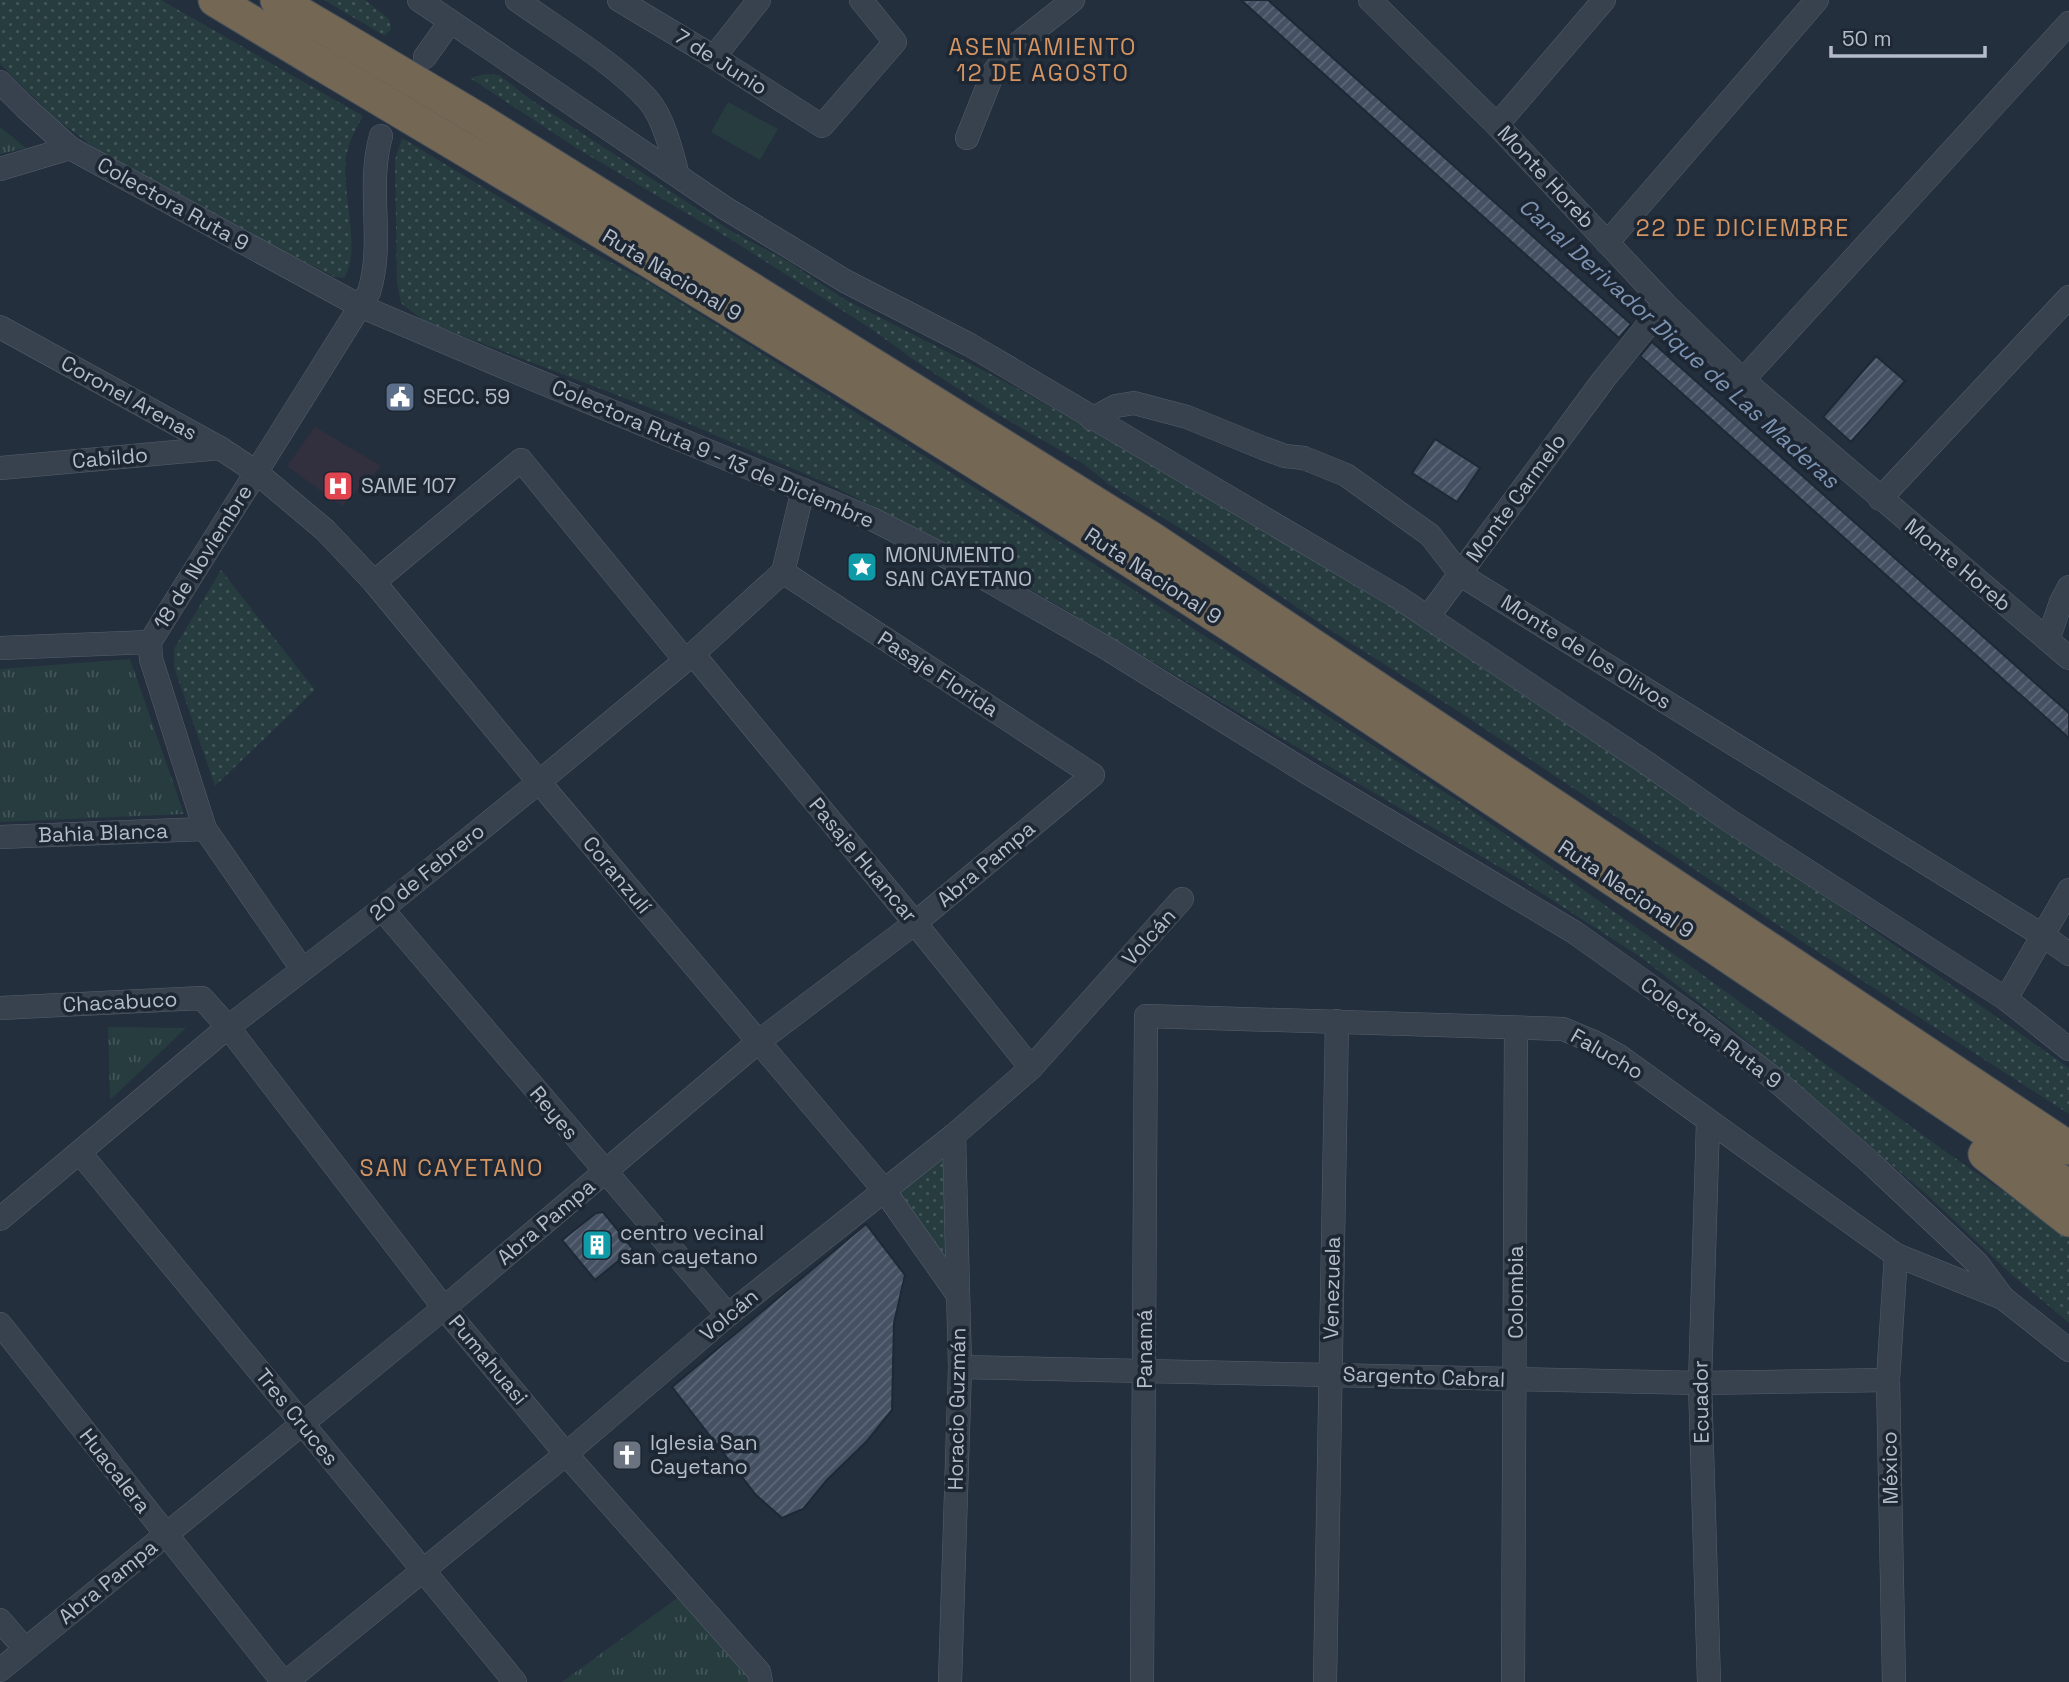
<svg xmlns="http://www.w3.org/2000/svg" width="2069" height="1682" font-family="'Space Grotesk',sans-serif">
	<defs>
		<pattern id="grass-dots" width="8" height="8" patternUnits="userSpaceOnUse" patternTransform="scale(1.75)"><rect width="8" height="8" fill="#263c3f"/><path d="M2 2h.1M6 6h.1" fill="none" stroke="#435659" stroke-width="1.8" stroke-linecap="round"/></pattern>
		<pattern id="park-tufts" width="24" height="20" patternUnits="userSpaceOnUse" patternTransform="scale(1.75)"><rect width="24" height="20" fill="#263c3f"/><path d="M3 7l-1-3M5 7V3M7 7l1-3M15 17l-1-3M17 17v-4M19 17l1-3" fill="none" stroke="#435659"/></pattern>
		<pattern id="building-hatch" width="6" height="6" patternUnits="userSpaceOnUse" patternTransform="scale(1.75)"><rect width="6" height="6" fill="#455162"/><path d="M-1 1l2-2M0 6l6-6M5 7l2-2" fill="none" stroke="#5d6877"/></pattern>
	</defs>
	<rect width="100%" height="100%" fill="#242f3e"/>
	<polygon fill="#32303f" points="315,427 381,466 342,506 287,466"/>
	<g fill="url(#grass-dots)">
		<path d="M0,0H161L363,116C357,127 350,139 347,152C339,188 363,250 344,278L335,277L253,236L106,156L56,119L0,64Z"/>
		<polygon points="324,0 365,0 389,19 391,29 385,36"/>
		<polygon points="485,74 499,75 530,99 731,231 789,262 844,299 1004,381 1335,566 1714,818 2069,1068 2069,1114 1815,950 1461,713 1321,624 1204,543 1110,485 1082,463 992,411 917,362 870,328 727,237 578,149 470,78"/>
		<polygon points="402,138 582,247 648,282 717,325 1054,538 1463,804 1689,965 1942,1149 2069,1237 2069,1323 2011,1274 1926,1194 1729,1026 1642,958 1523,881 1052,602 939,539 824,482 666,414 424,321 401,303 397,284 395,160"/>
		<polygon points="221,570 315,690 215,786 174,667 174,649"/>
		<polygon points="944,1159 945,1259 898,1193"/>
	</g>
	<g fill="url(#park-tufts)">
		<polygon points="0,127 26,148 0,154"/>
		<polygon points="130,659 184,814 0,822 0,669"/>
		<polygon points="108,1027 186,1028 110,1100"/>
		<polygon points="680,1596 753,1673 752,1682 562,1682"/>
	</g>
	<polygon fill="#263c3f" points="728,102 778,129 760,160 711,132"/>
	<g fill="url(#building-hatch)" stroke="#1f2835" stroke-width="2">
		<polygon points="1241,0 1268,0 1631,324 1619,338"/>
		<polygon points="1652,342 2069,713 2069,738 1640,356"/>
		<polygon points="1876,356 1905,381 1851,442 1823,417"/>
		<polygon points="1435,439 1480,468 1457,502 1412,473"/>
		<polygon points="603,1212 633,1249 595,1280 562,1240 596,1213"/>
		<polygon points="866,1224 905,1275 894,1323 892,1410 867,1441 827,1480 803,1509 782,1518 756,1495 672,1387"/>
	</g>
	<g fill="none" stroke-linecap="round" stroke-linejoin="round">
		<g stroke="#565f6c" stroke-width="24">
			<g id="minor">
				<polyline points="419,0 725,208 791,248 845,281 970,345 1396,596 1648,764 1730,821 2006,999 2069,1049"/>
				<path d="M517,0C557,29 618,65 649,101C664,119 672,153 678,176"/>
				<polyline points="619,0 714,57 822,126 895,42 861,0"/>
				<polyline points="1370,0 1497,125 1665,304 1743,380 2069,658"/>
				<polyline points="425,57 450,22"/>
				<polyline points="714,57 759,0"/>
				<polyline points="0,82 26,108 70,148 360,306 506,368 803,490 872,519 949,558 1103,646 1308,773 1574,932 1691,1015 1773,1078 1871,1163 1977,1263 2003,1298 2069,1350"/>
				<polyline points="1497,125 1604,0"/>
				<polyline points="967,138 993,73 1011,49 1073,0"/>
				<polyline points="0,169 70,148"/>
				<polyline points="1607,243 1817,0"/>
				<polyline points="0,327 220,448 256,472 325,530 374,582 539,782 884,1190 958,1295"/>
				<polyline points="1743,380 2069,23"/>
				<polyline points="1092,419 1116,406 1134,403 1187,417 1263,448 1285,456 1304,458 1346,475 1430,535 1461,575 2042,935 2069,954"/>
				<polyline points="0,468 220,448"/>
				<polyline points="1880,499 2069,297"/>
				<polyline points="374,582 521,460 685,660"/>
				<polyline points="1428,617 1604,379 1665,304"/>
				<polyline points="2048,640 2061,602 2069,587"/>
				<polyline points="0,648 150,642"/>
				<polyline points="693,654 915,923 1031,1068"/>
				<polyline points="0,837 205,829"/>
				<polyline points="382,909 728,1315"/>
				<path d="M302,969L205,829L151,659L150,642L369,292C385,241 366,189 381,136"/>
				<polyline points="2006,999 2069,890"/>
				<polyline points="0,1008 202,998 228,1027 444,1308 566,1454 759,1672 761,1682"/>
				<polyline points="1708,1122 1700,1383 1709,1682"/>
				<polyline points="80,1153 515,1682"/>
				<polyline points="0,1219 228,1027 382,909 539,782 693,654 783,572 803,490"/>
				<polyline points="0,1324 283,1682"/>
				<polyline points="960,1367 1700,1383 1888,1380"/>
				<polyline points="0,1620 25,1649"/>
				<polyline points="0,1670 444,1308 758,1042 915,923 1093,775 783,572"/>
				<polyline points="286,1682 566,1454 728,1315 954,1135 1031,1068 1182,899"/>
				<polyline points="950,1682 960,1367 954,1135"/>
				<polyline points="1142,1682 1146,1016 1563,1029 1594,1042 1619,1056 1896,1255 2003,1298"/>
				<polyline points="1325,1682 1337,1021"/>
				<polyline points="1513,1682 1516,1028"/>
				<polyline points="1894,1682 1888,1380 1896,1255"/>
			</g>
		</g>
		<g stroke="#434c59" stroke-width="35">
			<g id="highway">
				<polyline points="215,0 316,61"/>
				<polyline points="277,0 335,34"/>
				<polyline points="478,119 1151,538 2069,1148"/>
				<path d="M462,148C756,324 1048,504 1334,693C1580,856 1825,1021 2069,1187"/>
				<polyline points="1985,1154 2069,1220"/>
			</g>
		</g>
		<use href="#minor" stroke="#38414e" stroke-width="23"/>
		<use href="#highway" stroke="#746855" stroke-width="33"/>
		<g stroke="#434c59" stroke-width="35" stroke-linecap="butt">
			<g id="highway-bridge">
				<polyline points="335,34 478,119"/>
				<polyline points="316,61 462,148"/>
			</g>
		</g>
		<use href="#highway-bridge" stroke="#746855" stroke-width="33"/>
	</g>
	<defs>
		<g id="civic-square" transform="scale(1.575)"><rect x="-9" y="-9" width="18" height="18" rx="4" fill="#5c6f8a" stroke="#1d2633"/><path d="M-.6-6.5H3V-4.5H.6V-3L4-1V1h2V6H-6V1h2V-1L-.6-3ZM-1.2 2.5V6h2.4V2.5Z" fill="#fff"/></g>
		<g id="hospital-square" transform="scale(1.575)"><rect x="-9" y="-9" width="18" height="18" rx="4" fill="#e0444e" stroke="#1d2633"/><path d="M-5-5h3v3.5h4V-5h3V5h-3V1.5h-4V5h-3Z" fill="#fff"/></g>
		<g id="sight-square" transform="scale(1.575)"><rect x="-9" y="-9" width="18" height="18" rx="4" fill="#0f9aa8" stroke="#1d2633"/><path d="M0-6L1.8-2.2L6-1.7L2.9 1.2L3.7 5.4L0 3.3L-3.7 5.4L-2.9 1.2L-6-1.7L-1.8-2.2Z" fill="#fff"/></g>
		<g id="building-square" transform="scale(1.575)"><rect x="-9" y="-9" width="18" height="18" rx="4" fill="#0f9aa8" stroke="#1d2633"/><path d="M-4-6H4V6H1V3H-1V6H-4ZM-2.5-4.3h1.7v1.8h-1.7ZM.8-4.3h1.7v1.8H.8ZM-2.5-1h1.7V.8h-1.7ZM.8-1h1.7V.8H.8Z" fill="#fff"/></g>
		<g id="church-square" transform="scale(1.575)"><rect x="-9" y="-9" width="18" height="18" rx="4" fill="#6b7280" stroke="#1d2633"/><path d="M-1.2-6h2.4v3.5h3.3v2.4h-3.3V6h-2.4V-.1h-3.3v-2.4h3.3Z" fill="#fff"/></g>
	</defs>
	<g fill-rule="evenodd">
		<use href="#civic-square" x="400" y="397"/>
		<use href="#hospital-square" x="338" y="486"/>
		<use href="#sight-square" x="862" y="567"/>
		<use href="#building-square" x="597" y="1245"/>
		<use href="#church-square" x="627" y="1455"/>
	</g>
	<g text-anchor="middle" stroke-width="7" stroke-linejoin="round" paint-order="stroke">
		<g font-size="21" fill="#b4bcc9" stroke="#1d2633">
			<text transform="translate(721 62) rotate(32)" y="7">7 de Junio</text>
			<text transform="translate(1546 177) rotate(47)" y="7">Monte Horeb</text>
			<text transform="translate(173 204) rotate(29)" y="7">Colectora Ruta 9</text>
			<text transform="translate(672 275) rotate(31)" y="7">Ruta Nacional 9</text>
			<text transform="translate(129 398) rotate(29)" y="7">Coronel Arenas</text>
			<text transform="translate(713 454) rotate(23)" y="7">Colectora Ruta 9 - 13 de Diciembre</text>
			<text transform="translate(110 458) rotate(-5)" y="7">Cabildo</text>
			<text transform="translate(1516 498) rotate(-54)" y="7">Monte Carmelo</text>
			<text transform="translate(203 557) rotate(-58)" y="7">18 de Noviembre</text>
			<text transform="translate(1958 565) rotate(40)" y="7">Monte Horeb</text>
			<text transform="translate(1153 576) rotate(33)" y="7">Ruta Nacional 9</text>
			<text transform="translate(1586 652) rotate(32)" y="7">Monte de los Olivos</text>
			<text transform="translate(938 674) rotate(33)" y="7">Pasaje Florida</text>
			<text transform="translate(103 833) rotate(-2)" y="7">Bahia Blanca</text>
			<text transform="translate(863 860) rotate(50)" y="7">Pasaje Huancar</text>
			<text transform="translate(986 864) rotate(-40)" y="7">Abra Pampa</text>
			<text transform="translate(427 872) rotate(-39)" y="7">20 de Febrero</text>
			<text transform="translate(617 875) rotate(50)" y="7">Coranzulí</text>
			<text transform="translate(1626 889) rotate(34)" y="7">Ruta Nacional 9</text>
			<text transform="translate(1149 937) rotate(-48)" y="7">Volcán</text>
			<text transform="translate(120 1002) rotate(-3)" y="7">Chacabuco</text>
			<text transform="translate(1711 1033) rotate(37)" y="7">Colectora Ruta 9</text>
			<text transform="translate(1607 1054) rotate(30)" y="7">Falucho</text>
			<text transform="translate(554 1113) rotate(50)" y="7">Reyes</text>
			<text transform="translate(546 1222) rotate(-40)" y="7">Abra Pampa</text>
			<text transform="translate(1332 1288) rotate(-89)" y="7">Venezuela</text>
			<text transform="translate(1516 1292) rotate(-90)" y="7">Colombia</text>
			<text transform="translate(729 1315) rotate(-40)" y="7">Volcán</text>
			<text transform="translate(1145 1349) rotate(-90)" y="7">Panamá</text>
			<text transform="translate(488 1360) rotate(50)" y="7">Pumahuasi</text>
			<text transform="translate(1424 1377) rotate(2)" y="7">Sargento Cabral</text>
			<text transform="translate(1701 1402) rotate(-91)" y="7">Ecuador</text>
			<text transform="translate(957 1409) rotate(-89)" y="7">Horacio Guzmán</text>
			<text transform="translate(297 1417) rotate(51)" y="7">Tres Cruces</text>
			<text transform="translate(1890 1468) rotate(-91)" y="7">México</text>
			<text transform="translate(115 1471) rotate(52)" y="7">Huacalera</text>
			<text transform="translate(108 1582) rotate(-39)" y="7">Abra Pampa</text>
		</g>
		<g font-size="21" fill="#b4bcc9" stroke="#1d2633" text-anchor="start">
			<text x="423" y="404">SECC. 59</text>
			<text x="361" y="493">SAME 107</text>
			<text x="885" y="562">MONUMENTO<tspan x="885" dy="24">SAN CAYETANO</tspan></text>
			<text x="620" y="1240">centro vecinal<tspan x="620" dy="24">san cayetano</tspan></text>
			<text x="650" y="1450">Iglesia San<tspan x="650" dy="24">Cayetano</tspan></text>
		</g>
		<g font-size="23" letter-spacing="2" fill="#d59563" stroke="#1d2633">
			<text x="1043" y="55">ASENTAMIENTO<tspan x="1043" dy="26">12 DE AGOSTO</tspan></text>
			<text x="1743" y="236">22 DE DICIEMBRE</text>
			<text x="452" y="1176">SAN CAYETANO</text>
		</g>
		<g font-size="23" font-style="italic" fill="#7c92b1" stroke="#1d2633">
			<text transform="translate(1679 343) rotate(42)" y="8">Canal Derivador Dique de Las Maderas</text>
		</g>
	</g>
	<path d="M1831 46v10h154v-10" fill="none" stroke="#b4bcc9" stroke-width="3.5"/>
	<text x="1842" y="46" font-size="21" fill="#b4bcc9" stroke="#1d2633" stroke-width="5" paint-order="stroke">50 m</text>
</svg>
